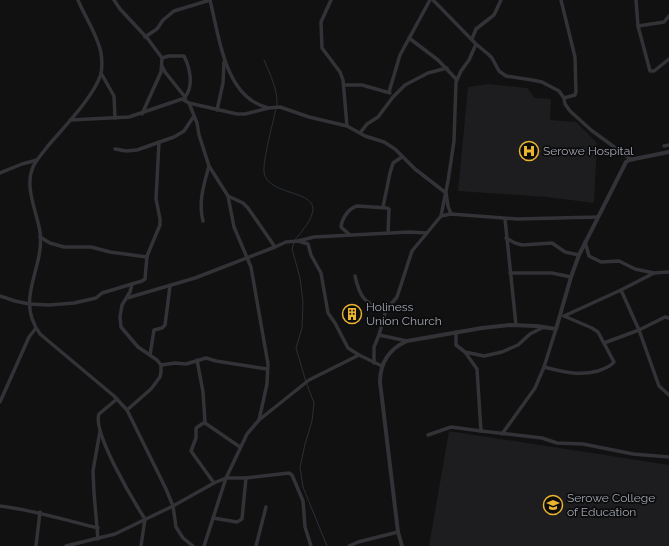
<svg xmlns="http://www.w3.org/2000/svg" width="669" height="546" font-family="Raleway,sans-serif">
	<rect width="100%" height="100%" fill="#111112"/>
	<g fill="#1d1d1f">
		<polygon points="488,84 527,88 535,98 551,99 550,120 576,122 597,143 594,203 547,197 458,191 468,87"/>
		<polygon points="449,431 669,465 669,546 429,546"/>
	</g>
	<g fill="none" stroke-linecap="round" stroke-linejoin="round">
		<g stroke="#2a3037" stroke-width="1">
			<path d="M264,60C270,74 278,90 277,105"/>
			<path d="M276,108C273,123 263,159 264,172C267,197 321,189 312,214C309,224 301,232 295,240"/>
			<polyline points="294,243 292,249 300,278 303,302 302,328 296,348 306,382 314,403 312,421 305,444 300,467 303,487 327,546"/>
		</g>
		<g stroke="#323237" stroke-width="3.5">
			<path d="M78,0C85,17 98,36 101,53C102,59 102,68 101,74C93,98 63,128 47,147C42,154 36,160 33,167C24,187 37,212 40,232C45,269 14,298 40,334L114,396L127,410L166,489L173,506L176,527L183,538L193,546"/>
			<path d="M114,0L120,9L148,39L162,58L169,56H184C190,68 194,86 185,97L186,101"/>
			<path d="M210,0C218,32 223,80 251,100C256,104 262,106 268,108"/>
			<polyline points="331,0 321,22 322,48 340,72 343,80 347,126"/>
			<polyline points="433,0 476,44 488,54 492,58 499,71 506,76 532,80 542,82 559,91 564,98 565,104 570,111 591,130 632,160"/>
			<polyline points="561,0 575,57 576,92 575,95 564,98"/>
			<polyline points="636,0 638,26 650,71 654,71 669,59"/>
			<polyline points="638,26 664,22 669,16"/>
			<polyline points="145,37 157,29 163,20 174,11 210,0"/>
			<polyline points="409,38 438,60 456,79"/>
			<polyline points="472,39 476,29 494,15 501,0"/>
			<polyline points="162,66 165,72 185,97"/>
			<polyline points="101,73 114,96 115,118"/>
			<polyline points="345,85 362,85 390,93"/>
			<polyline points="389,92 400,55 430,0"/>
			<polyline points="189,103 197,123 199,135 209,166 228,196 234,227 251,267 268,364 267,384 259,420"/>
			<polyline points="217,110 223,83 224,62"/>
			<polyline points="142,114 161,72 162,58"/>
			<polyline points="70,120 129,117 182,99 189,103 237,114 245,114 269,108 280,107 309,117 347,126 365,136 384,142 395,149 415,169 446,193 448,206 451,214"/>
			<polyline points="360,133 367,124 378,117 393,97 405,85 428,73 447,68"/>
			<polyline points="664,146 669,145"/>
			<polyline points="115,149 126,151 137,150 174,137 184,131 194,116"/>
			<polyline points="0,173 22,164 37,160"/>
			<polyline points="228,196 243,203 248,208 275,247"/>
			<polyline points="383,207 390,173 393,163 402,157"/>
			<polyline points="441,216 451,214 517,219 598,217"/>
			<polyline points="505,219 516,325"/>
			<path d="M203,221C198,202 204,184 209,166"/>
			<path d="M350,235L341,227C342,218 349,208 357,206L387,208L389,209L388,233"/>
			<polyline points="40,237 50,243 64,247 91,247 110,252 147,257"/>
			<polyline points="506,238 515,243 522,245 552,243 565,252 579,255"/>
			<polyline points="298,241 308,244 311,255 321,273 328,313 335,323 348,348 359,355"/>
			<polyline points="585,242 589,256 601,262 619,261 635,269 654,273"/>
			<polyline points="510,273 552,273 571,277"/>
			<path d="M355,276C360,298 364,303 386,310"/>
			<polyline points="621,290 639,330 659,386 669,395"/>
			<polyline points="0,296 15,301 29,304 49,305 74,303 96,298 102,293 142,281 145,279 147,256 160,225 160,219 156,199 159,142"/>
			<polyline points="127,298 195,278 275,247 286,242 298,241 314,237 409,232 427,233"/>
			<polyline points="564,316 621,290 654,273 669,272"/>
			<polyline points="456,332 456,345 465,352 477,369 481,431 542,438 557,443 583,444 633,454 669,457"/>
			<polyline points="407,341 379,335 386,310 397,297 412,251 441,216 448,181 454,141 456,82 461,71 469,60 476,44"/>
			<polyline points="604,343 639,330 665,317 669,318"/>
			<polyline points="465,352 484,356 502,352 518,345 530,334 544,327"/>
			<polyline points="150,355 154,330 162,328 165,325 170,286"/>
			<polyline points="197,360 203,392 205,422 196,428 196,438 191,451 214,483"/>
			<polyline points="374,363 374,347 379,335"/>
			<polyline points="161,365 175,363 186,364 206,358 216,361 267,369"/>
			<path d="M544,367C563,372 579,376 598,371C604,369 610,367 614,362L598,332L592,328L564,316"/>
			<path d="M117,399L99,414C92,432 134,502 145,519L141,546"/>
			<polyline points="0,402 29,337 36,328"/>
			<polyline points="127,410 151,389 160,377 161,372 161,365 157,360 138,347 121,327 120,317 122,305 130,292 132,284"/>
			<polyline points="205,423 240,447"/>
			<polyline points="502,434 535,388 544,367 556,329"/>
			<polyline points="428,435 451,427 481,431"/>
			<path d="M0,506C33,510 65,520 98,528"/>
			<polyline points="213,518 237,522 242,519 246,478"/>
			<polyline points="98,539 94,493 93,471 100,431"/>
			<polyline points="36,546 40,512"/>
			<polyline points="66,546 115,534 173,506 214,483 226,478 246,478 289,473 292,475 303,501 305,527 311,546"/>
			<polyline points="204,546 226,478 247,434 259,420 309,380 359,355 382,366"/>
			<polyline points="256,546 266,507"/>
			<polyline points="349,546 358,542 398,532"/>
		</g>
		<path stroke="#323237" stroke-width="4" d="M402,546L398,532L380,382C380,363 389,349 407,341L482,328L511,325L536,326L556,329L571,277L579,255L626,162L629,160L669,152"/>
	</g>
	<defs>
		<g id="hospital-ring" transform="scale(1)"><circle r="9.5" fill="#0c0c0d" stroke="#ebb42f" stroke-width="1.5"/><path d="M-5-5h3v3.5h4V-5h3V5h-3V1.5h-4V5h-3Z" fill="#ebb42f"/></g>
		<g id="building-ring" transform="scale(1)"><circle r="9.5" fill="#0c0c0d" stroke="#ebb42f" stroke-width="1.5"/><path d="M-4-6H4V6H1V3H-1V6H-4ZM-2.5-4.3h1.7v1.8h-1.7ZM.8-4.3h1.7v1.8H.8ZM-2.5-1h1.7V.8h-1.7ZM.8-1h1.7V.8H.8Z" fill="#ebb42f"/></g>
		<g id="university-ring" transform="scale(1)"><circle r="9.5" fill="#0c0c0d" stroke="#ebb42f" stroke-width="1.5"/><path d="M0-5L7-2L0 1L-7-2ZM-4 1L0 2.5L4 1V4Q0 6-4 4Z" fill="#ebb42f"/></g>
	</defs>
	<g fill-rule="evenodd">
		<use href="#hospital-ring" x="529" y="151"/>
		<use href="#building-ring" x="352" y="314"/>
		<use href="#university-ring" x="553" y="505"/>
	</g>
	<g text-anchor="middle" stroke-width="3.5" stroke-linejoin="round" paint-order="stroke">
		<g font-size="12" fill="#a2a6b2" stroke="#0c0c0d" text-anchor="start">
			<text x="543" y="155">Serowe Hospital</text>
			<text x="366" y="311">Holiness<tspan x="366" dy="14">Union Church</tspan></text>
			<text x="567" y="502">Serowe College<tspan x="567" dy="14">of Education</tspan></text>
		</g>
	</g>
</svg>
